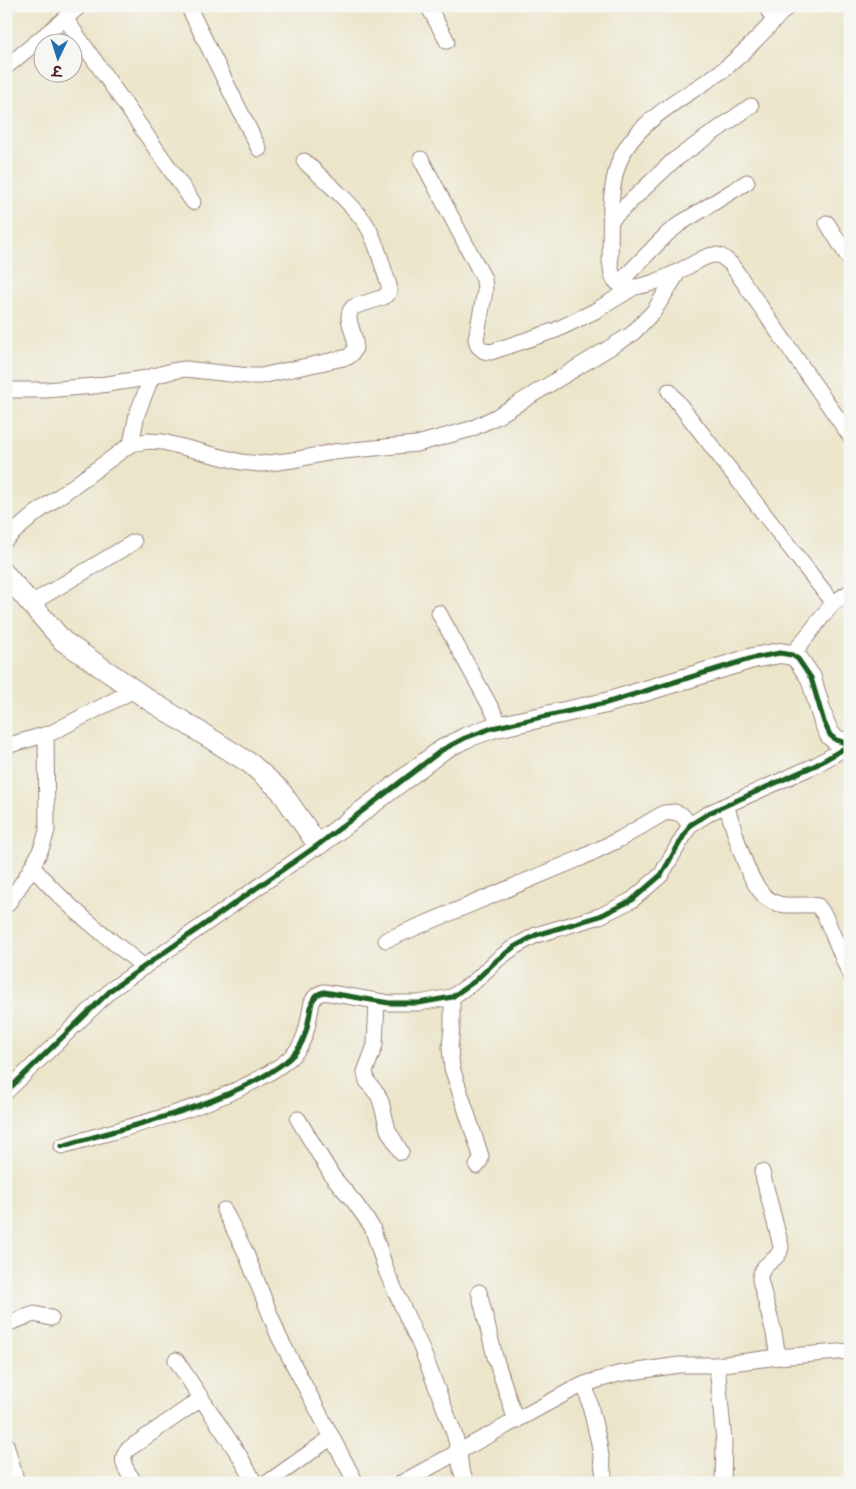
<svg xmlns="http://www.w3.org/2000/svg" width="856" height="1489" font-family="'Playpen Sans','Playpen Sans Deva',sans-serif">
	<rect width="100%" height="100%" fill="#f6f6f2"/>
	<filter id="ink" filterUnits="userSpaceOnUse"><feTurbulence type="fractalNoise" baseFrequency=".02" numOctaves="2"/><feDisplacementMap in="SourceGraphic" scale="10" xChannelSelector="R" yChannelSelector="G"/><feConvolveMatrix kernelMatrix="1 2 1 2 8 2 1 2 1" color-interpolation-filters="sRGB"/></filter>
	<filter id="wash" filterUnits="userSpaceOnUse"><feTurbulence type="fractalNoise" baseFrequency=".0096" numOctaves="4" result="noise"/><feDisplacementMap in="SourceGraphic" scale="20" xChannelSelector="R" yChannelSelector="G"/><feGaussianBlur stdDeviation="1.12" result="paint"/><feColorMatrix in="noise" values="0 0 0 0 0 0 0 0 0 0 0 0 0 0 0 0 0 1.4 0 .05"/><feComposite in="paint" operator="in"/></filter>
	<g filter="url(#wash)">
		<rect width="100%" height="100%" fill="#ebe5ca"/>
	</g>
	<g filter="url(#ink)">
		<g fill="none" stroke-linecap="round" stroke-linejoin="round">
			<g stroke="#9a827a" stroke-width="17">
				<g id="minor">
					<polyline points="188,6 259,149"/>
					<polyline points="428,6 447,41"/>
					<polyline points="766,6 774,21"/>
					<path d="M788,6C767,28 747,51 723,70C688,96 636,119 619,162C608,192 611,228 610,260C611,266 611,274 614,279C628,300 673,274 689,266C697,262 706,255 714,255C721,254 726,260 731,264L850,436"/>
					<polyline points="65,18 193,202"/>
					<polyline points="6,67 80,6"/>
					<polyline points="421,159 484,279 485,291 476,339 478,346 484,351 491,352 556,330 595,311 633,288"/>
					<polyline points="612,219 673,161 751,106"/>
					<polyline points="827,223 850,260"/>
					<polyline points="619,283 668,233 681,223 747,182"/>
					<path d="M6,390H45L94,386L147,378L172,371L185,369L249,376H261L348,357C368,344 339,321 353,307L384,297L389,292V285C382,266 377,241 366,224C351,202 323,179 304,161"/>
					<polyline points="669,391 833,603"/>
					<polyline points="131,444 137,414 152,376"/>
					<polyline points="6,539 35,514 131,444 148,441 163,442 241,462 261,464 293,460 333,452 417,444 471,429 496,417 632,334 654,311 679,271"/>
					<polyline points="30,604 134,542"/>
					<polyline points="439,613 501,726"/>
					<polyline points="792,655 833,603 850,592"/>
					<polyline points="6,746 51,733 134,690"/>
					<path d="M726,805C734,828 744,869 758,888C763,896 771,902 779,904C792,907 805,903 818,906L825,916L850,975"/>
					<path d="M32,866C64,905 105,935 144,967"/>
					<path d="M6,906C22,883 41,858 47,830L46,735"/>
					<polyline points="386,940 581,858 620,839 664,813 675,812 682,815 690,825"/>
					<polyline points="452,997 452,1028 450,1047 452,1068 481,1156 480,1161 477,1166"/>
					<polyline points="377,1001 375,1045 365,1072 367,1081 378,1095 381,1102 388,1130 401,1152"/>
					<polyline points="6,1092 112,989 318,845"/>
					<polyline points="298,1119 333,1177 355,1203 372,1227 387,1273 421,1347 454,1433 459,1452 461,1470 467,1483"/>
					<path d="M62,1146C129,1126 209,1109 269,1073C280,1066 291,1059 298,1049C307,1036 309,1017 312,1002C315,996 317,994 324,992L389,1003H419L452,997L475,981L497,960L514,947L536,935L600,916L632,900L661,875L690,825L711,812L816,765L850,745"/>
					<path d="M762,1172L781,1246C780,1263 760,1260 760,1280L774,1333L778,1357"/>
					<polyline points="224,1210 245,1251 279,1337 356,1483"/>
					<polyline points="479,1292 495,1357 516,1421"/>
					<polyline points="6,1324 34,1314 51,1318"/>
					<polyline points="176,1360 239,1455 255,1483"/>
					<polyline points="717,1365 724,1442 723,1483"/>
					<polyline points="585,1384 599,1443 605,1483"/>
					<polyline points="6,1444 17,1483"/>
					<path d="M135,1483C128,1472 118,1462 127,1450L202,1398"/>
					<polyline points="267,1483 332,1437"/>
					<polyline points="401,1483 570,1391 585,1384 618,1374 679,1365 717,1365 778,1357 850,1351"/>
				</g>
			</g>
			<g stroke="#9a827a" stroke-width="22">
				<polyline id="tertiary" points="6,575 63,641 149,700 251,764 280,790 318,845 442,750 465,738 492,728 606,703 753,658 780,653 792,655 798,659 811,678 824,722 830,735 836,740 850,744"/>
			</g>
			<use href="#minor" stroke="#fff" stroke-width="15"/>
			<use href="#tertiary" stroke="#fff" stroke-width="20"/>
			<g stroke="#f6f6f2" stroke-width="8">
				<g id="cycleway">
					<polyline points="6,1092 112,989 318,845 442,750 465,738 492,728 606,703 753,658 780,653 792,655 798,659 811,678 824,722 830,735 836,740 850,744"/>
					<path d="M62,1146C129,1126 209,1109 269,1073C280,1066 291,1059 298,1049C307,1036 309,1017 312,1002C315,996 317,994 324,992L389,1003H419L452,997L475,981L497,960L514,947L536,935L600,916L632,900L661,875L690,825L711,812L816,765L850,745"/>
				</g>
			</g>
			<use href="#cycleway" stroke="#1b5e20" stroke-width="5"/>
		</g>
	</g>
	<rect width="856" height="1489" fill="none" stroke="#f6f6f2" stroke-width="25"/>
	<g transform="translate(58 58) rotate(184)"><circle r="24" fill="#f6f6f2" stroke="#b1a0a2"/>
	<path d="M0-4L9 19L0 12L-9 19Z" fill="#1f6fb2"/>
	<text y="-8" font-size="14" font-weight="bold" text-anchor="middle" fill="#4a1f2b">उ</text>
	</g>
</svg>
